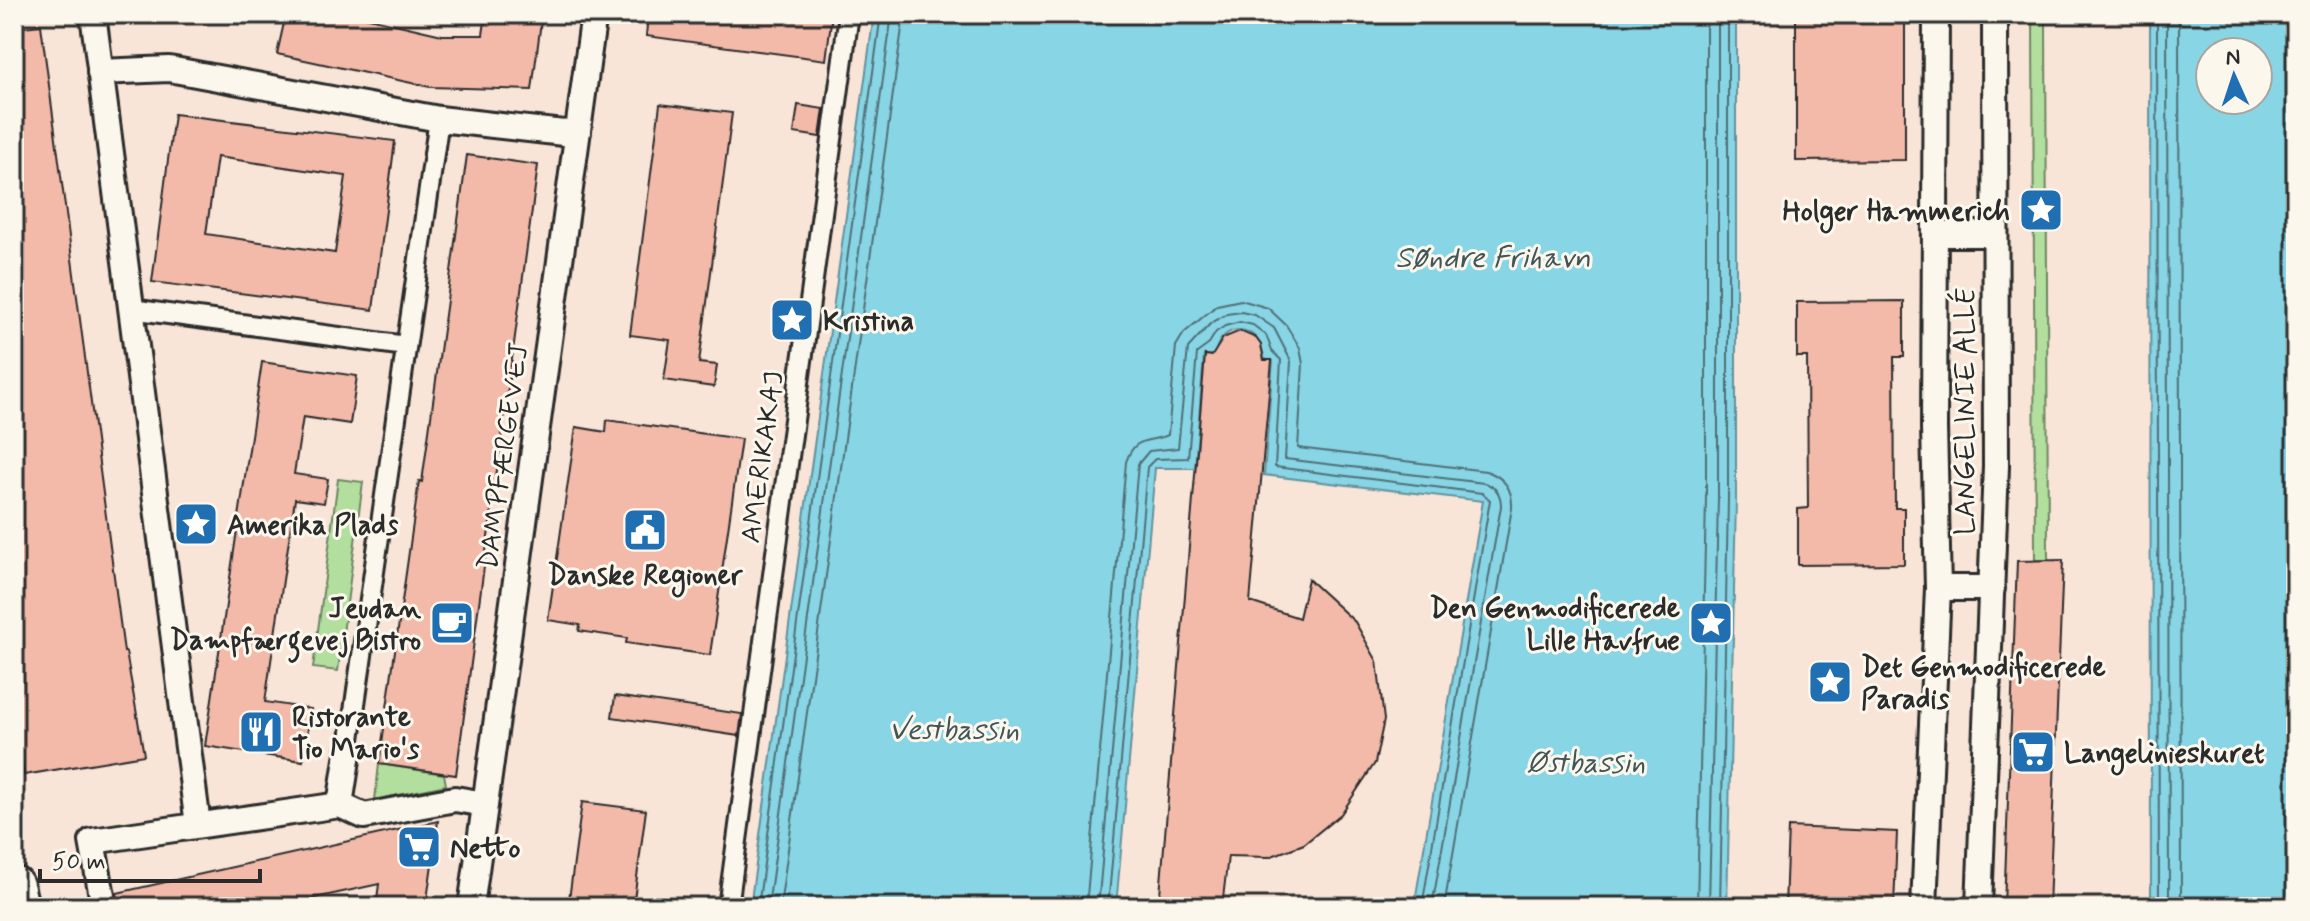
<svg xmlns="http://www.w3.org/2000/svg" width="2310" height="921" font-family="Mynerve,sans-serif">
	<rect width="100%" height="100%" fill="#f9e5d8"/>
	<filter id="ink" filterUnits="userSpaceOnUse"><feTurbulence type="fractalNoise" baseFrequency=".0125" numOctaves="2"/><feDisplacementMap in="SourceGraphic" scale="16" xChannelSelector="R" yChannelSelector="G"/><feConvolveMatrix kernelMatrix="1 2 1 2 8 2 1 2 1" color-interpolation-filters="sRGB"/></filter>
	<g filter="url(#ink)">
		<g fill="#b2df9e" stroke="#6e8564" stroke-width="2">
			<polygon points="2033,14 2046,14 2048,560 2035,560"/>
			<polygon points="338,479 363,482 338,671 313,668"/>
			<polygon points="379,764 444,774 446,785 375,800"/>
		</g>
		<g fill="#88d5e6" stroke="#63919b" stroke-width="2" fill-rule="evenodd">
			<path d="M874,14H1736V499L1727,907H1414L1483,501L1264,475L1273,361L1264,359C1261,322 1220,320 1215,355H1204L1195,468H1155L1116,907H750Z"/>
			<path d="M2150,14H2296V907H2151ZM2258,52V100H2210V52Z"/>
		</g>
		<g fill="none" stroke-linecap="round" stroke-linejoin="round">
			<g stroke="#506f76" stroke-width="2">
				<polyline points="2157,14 2159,907"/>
				<polyline points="2167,14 2169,907"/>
				<polyline points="2179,14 2181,907"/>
				<polyline points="758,907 881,14"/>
				<polyline points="768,907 892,14"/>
				<polyline points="780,907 904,14"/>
				<path d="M1086,907L1126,462C1135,435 1149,443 1168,435L1176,346L1184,333L1217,305L1241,300L1268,308L1286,325L1300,348L1303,364L1298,448L1486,471C1504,477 1513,489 1512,508L1444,907"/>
				<path d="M1098,907L1138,464L1149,451L1178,448L1188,348L1211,323L1227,314L1241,312L1255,315L1274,328L1291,361L1285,459L1484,483C1496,486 1501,494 1501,506L1432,907"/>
				<polyline points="1108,907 1147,467 1155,459 1188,458 1197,353 1208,345 1216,332 1225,326 1240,322 1253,325 1266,335 1272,351 1281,360 1275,467 1482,493 1490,500 1422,907"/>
				<polyline points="1697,907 1706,499 1706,14"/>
				<polyline points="1709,907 1718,499 1718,14"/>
				<polyline points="1720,907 1728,499 1728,14"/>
			</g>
		</g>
		<g fill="#f3baaa" stroke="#2b2b2b" stroke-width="2" fill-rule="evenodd">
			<polygon points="286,14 352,14 442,35 483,35 486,14 542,14 532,90 430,87 277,54"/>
			<polygon points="648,14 832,14 826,60 646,36"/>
			<polygon points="1796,14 1905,14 1905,160 1796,161"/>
			<polygon points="41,25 124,652 126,652 144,755 24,775 14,718 14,28"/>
			<polygon points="660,104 732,113 699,363 717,365 714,387 664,380 670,340 630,335"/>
			<polygon points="798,105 824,109 820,137 794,133"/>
			<path d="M174,114L395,141L373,310L152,282ZM217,157L346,176L335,253L206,234Z"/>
			<polygon points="467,155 538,165 456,775 379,764 419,481 422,482"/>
			<polygon points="1904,301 1904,357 1894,357 1895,508 1904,508 1904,564 1798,565 1798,509 1808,508 1807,357 1797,357 1797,302"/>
			<polygon points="1240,331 1256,338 1261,345 1264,360 1272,360 1250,602 1299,618 1308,579 1355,622 1377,661 1384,720 1375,763 1341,814 1304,844 1269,857 1228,856 1222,907 1159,907 1205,355 1212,356 1223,338"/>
			<polygon points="262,362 357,376 350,424 303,417 294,474 328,479 324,503 295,499 265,702 311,709 303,761 205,746"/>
			<polygon points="607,420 741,439 710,655 626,643 627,638 579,631 580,625 548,620 576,427 606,432"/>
			<polygon points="2063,560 2049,907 2004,907 2017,561"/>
			<polygon points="615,696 742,714 739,736 612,717"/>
			<polygon points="582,802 646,810 633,907 568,907"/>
			<polygon points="438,821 426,907 376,907 379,884 274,907 119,907 117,893"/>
			<polygon points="1788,827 1897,832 1894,907 1785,907"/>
		</g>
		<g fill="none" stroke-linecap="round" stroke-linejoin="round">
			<g stroke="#2b2b2b" stroke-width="24">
				<g id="pedestrian">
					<polyline points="131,309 406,346"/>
					<polyline points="348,753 439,119"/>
					<polyline points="728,907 849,14"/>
				</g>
			</g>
			<g stroke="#2b2b2b" stroke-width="30">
				<g id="minor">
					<polyline points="93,14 198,825"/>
					<polyline points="100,72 169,69 439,119 564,133 578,131"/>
					<polyline points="1935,234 1995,234"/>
					<polyline points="1938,588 1992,588"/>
					<polyline points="340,805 348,753"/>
					<polyline points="104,907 92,841 340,805 364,816 455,799 485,804"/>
					<polyline points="471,907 594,14"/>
					<polyline points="1924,907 1938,588 1934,428 1936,14"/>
					<polyline points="1979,907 1996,466 1995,14"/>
				</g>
			</g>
			<g stroke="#2b2b2b" stroke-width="44">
				<polyline id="primary" points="14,886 19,907"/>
			</g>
			<use href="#pedestrian" stroke="#fbf7ec" stroke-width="18"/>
			<use href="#minor" stroke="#fbf7ec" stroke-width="24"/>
			<use href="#primary" stroke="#fbf7ec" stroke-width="38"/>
		</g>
	</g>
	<defs>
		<g id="sight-square" transform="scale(2.3)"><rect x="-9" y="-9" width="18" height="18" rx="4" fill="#1f6fb2" stroke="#fbf7ec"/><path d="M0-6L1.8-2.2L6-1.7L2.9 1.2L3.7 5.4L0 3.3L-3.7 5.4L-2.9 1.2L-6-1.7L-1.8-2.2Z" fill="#fff"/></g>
		<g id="civic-square" transform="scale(2.3)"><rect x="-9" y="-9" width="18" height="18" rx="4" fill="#1f6fb2" stroke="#fbf7ec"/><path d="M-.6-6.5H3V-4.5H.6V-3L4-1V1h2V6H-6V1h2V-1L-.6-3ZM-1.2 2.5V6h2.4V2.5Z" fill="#fff"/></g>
		<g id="cafe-square" transform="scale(2.3)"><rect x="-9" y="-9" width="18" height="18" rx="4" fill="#1f6fb2" stroke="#fbf7ec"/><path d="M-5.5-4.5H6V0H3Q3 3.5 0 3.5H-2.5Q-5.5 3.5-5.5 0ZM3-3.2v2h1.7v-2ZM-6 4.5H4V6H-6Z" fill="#fff"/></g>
		<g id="restaurant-square" transform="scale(2.3)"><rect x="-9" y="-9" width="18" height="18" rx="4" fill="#1f6fb2" stroke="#fbf7ec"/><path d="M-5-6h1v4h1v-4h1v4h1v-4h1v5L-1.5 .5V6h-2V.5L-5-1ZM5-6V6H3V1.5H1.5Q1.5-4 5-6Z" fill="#fff"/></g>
		<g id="supermarket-square" transform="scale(2.3)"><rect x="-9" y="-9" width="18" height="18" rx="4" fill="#1f6fb2" stroke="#fbf7ec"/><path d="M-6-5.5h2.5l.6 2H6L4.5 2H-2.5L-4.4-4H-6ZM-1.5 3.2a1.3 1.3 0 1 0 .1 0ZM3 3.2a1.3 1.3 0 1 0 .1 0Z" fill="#fff"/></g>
	</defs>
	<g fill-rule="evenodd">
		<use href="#sight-square" x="2041" y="210"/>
		<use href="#sight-square" x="792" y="320"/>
		<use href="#sight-square" x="196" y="524"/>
		<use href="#civic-square" x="645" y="530"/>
		<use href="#cafe-square" x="452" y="623"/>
		<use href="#sight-square" x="1711" y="623"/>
		<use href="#sight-square" x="1830" y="682"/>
		<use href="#restaurant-square" x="261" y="732"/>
		<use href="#supermarket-square" x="2033" y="752"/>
		<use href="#supermarket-square" x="419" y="847"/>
	</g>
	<g text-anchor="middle" stroke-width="6" stroke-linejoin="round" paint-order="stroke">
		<g font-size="28" font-weight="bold" fill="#2b2b2b" stroke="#fbf7ec" text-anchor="start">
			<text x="2010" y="220" text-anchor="end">Holger Hammerich</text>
			<text x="823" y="330">Kristina</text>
			<text x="227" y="534">Amerika Plads</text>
			<text x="645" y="584" text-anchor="middle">Danske Regioner</text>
			<text x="421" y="617" text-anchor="end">Jeudan<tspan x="421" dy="32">Dampfærgevej Bistro</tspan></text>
			<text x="1680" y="617" text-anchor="end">Den Genmodificerede<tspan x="1680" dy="32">Lille Havfrue</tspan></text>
			<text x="1861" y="676">Det Genmodificerede<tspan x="1861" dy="32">Paradis</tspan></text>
			<text x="292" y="726">Ristorante<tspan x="292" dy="32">Tio Mario's</tspan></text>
			<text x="2064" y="762">Langelinieskuret</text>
			<text x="450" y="857">Netto</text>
		</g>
		<g font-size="28" fill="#2b2b2b" stroke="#fbf7ec">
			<text transform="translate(1964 411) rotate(-90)" y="10">LANGELINIE ALLÉ</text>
			<text transform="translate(502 456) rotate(-82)" y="10">DAMPFÆRGEVEJ</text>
			<text transform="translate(761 457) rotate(-82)" y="10">AMERIKAKAJ</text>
		</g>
		<g font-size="30" font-style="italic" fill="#42565a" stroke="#fbf7ec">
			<text x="1493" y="267">Søndre Frihavn</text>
			<text x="954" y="739">Vestbassin</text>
			<text x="1586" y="772">Østbassin</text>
		</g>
	</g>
	<rect width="2310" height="921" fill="none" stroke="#fbf7ec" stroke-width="48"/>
	<rect x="24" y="24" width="2262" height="873" fill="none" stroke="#2b2b2b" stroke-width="3" filter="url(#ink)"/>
	<g transform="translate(2234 76) rotate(357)"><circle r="38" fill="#fbf7ec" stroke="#a8a59f" stroke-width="2"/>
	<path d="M0-6L14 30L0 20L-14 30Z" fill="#1f6fb2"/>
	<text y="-12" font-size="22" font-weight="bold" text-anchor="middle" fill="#2b2b2b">N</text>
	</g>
	<path d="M40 869v12h220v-12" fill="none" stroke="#2b2b2b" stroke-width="4"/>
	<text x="52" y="869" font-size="24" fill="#2b2b2b" stroke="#fbf7ec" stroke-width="6" paint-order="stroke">50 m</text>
</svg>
